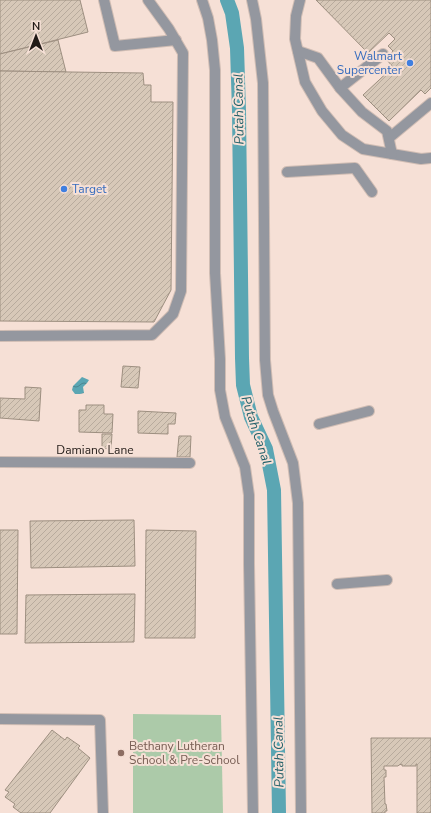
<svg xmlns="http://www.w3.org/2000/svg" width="431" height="813" font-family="'Nunito Sans',sans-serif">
	<defs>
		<pattern id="water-waves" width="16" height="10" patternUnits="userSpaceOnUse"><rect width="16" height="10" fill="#5ba6b3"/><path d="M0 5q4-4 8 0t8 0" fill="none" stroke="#4b8691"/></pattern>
		<pattern id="building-hatch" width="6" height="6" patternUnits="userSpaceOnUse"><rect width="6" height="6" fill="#d7c8b8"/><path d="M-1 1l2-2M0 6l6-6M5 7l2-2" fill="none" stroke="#b8ab9d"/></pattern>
	</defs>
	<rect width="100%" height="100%" fill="#f6e0d6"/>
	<polygon fill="#accaa9" points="133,714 221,715 223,813 133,813"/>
	<polygon fill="url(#water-waves)" points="82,377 89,380 87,383 83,387 84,393 80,394 75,394 72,390 73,386"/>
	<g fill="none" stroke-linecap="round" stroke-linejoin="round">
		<polyline stroke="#5ba6b3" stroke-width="14" points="227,0 232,13 237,48 239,111 242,358 243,385 251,417 266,449 274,490 279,813"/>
	</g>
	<g fill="url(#building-hatch)" stroke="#9d8f80">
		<polygon points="0,0 80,0 88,32 0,54"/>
		<polygon points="316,0 431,0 431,88 425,94 421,90 389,121 363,95 393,67 386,59 393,51 388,46 395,39 389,33 368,53"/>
		<polygon points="58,40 66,72 0,71 0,54"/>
		<polygon points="0,71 143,73 144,85 151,85 151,102 173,102 171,290 154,322 0,321"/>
		<polygon points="123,366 140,367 138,388 121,387"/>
		<polygon points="25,387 41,388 39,421 0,418 0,398 25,399"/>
		<polygon points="86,405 104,405 104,414 113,414 112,433 79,432 79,410 86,410"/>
		<polygon points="138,411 176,413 175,424 168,424 168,434 138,433"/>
		<polygon points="102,434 112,434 111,449 102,448"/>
		<polygon points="179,436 191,436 190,457 177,457"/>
		<polygon points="134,520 135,566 31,568 30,521"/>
		<polygon points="0,530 18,530 17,634 0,634"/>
		<polygon points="146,530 196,531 195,638 145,638"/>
		<polygon points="135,594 134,642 25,643 26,595"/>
		<polygon points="52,730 65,740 67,737 80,746 78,748 90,758 50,813 21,813 13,807 15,804 5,797 9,792 5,790"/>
		<polygon points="371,738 431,738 431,813 417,813 417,764 416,764 416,766 402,766 402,764 399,765 398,766 384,766 384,770 386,770 386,777 384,777 385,804 386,804 387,811 385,811 385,813 372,813"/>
	</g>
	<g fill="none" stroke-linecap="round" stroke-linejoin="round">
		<g stroke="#d0bdb4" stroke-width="12">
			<g id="minor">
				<polyline points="104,0 115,46 176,40"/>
				<polyline points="202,0 208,18 212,40 215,70 215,273 220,359 220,390 225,417 245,467 249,495 249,564 253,813"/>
				<polyline points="252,0 256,19 263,83 265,360 268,395 273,411 293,463 298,503 301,813"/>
				<polyline points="300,0 296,16 295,39 305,82 322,111 342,135 363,149 421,159 431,158"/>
				<polyline points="298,51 318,58 340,88 362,112 387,131 392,154"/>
				<polyline points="340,88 383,54"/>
				<polyline points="389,138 431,103"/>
				<polyline points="287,172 355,168 372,192"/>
				<polyline points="0,336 152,335 173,314 181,291 183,53 169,29 148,0"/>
				<polyline points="319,424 369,411"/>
				<polyline points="0,462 190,463"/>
				<polyline points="337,584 387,580"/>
				<polyline points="0,719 100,720 103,813"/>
			</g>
		</g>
		<use href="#minor" stroke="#94979f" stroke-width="10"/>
	</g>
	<g fill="#3f7fe0" stroke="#f6e0d6" stroke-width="1.5">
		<circle cx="410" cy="63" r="4"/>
		<circle cx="64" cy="189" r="4"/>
	</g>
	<circle fill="#8d6e63" stroke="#f6e0d6" stroke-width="1.5" cx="121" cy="753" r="4"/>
	<g text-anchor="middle" stroke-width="4" stroke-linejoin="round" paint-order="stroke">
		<g font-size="12" fill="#366cbe" stroke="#f6e0d6" text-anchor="end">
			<text x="402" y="60">Walmart<tspan x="402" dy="14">Supercenter</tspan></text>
			<text x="72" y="193" text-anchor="start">Target</text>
		</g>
		<g font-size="12" fill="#221b17" stroke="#f6e0d6">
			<text x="95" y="454">Damiano Lane</text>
		</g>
		<g font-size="12" fill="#785e54" stroke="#f6e0d6" text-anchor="start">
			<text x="129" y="750">Bethany Lutheran<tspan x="129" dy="14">School &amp; Pre-School</tspan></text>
		</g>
		<g font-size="13" font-style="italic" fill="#226069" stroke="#f6e0d6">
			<text transform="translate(238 109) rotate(-91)" y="5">Putah Canal</text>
			<text transform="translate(257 430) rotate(72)" y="5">Putah Canal</text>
			<text transform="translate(278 752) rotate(-91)" y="5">Putah Canal</text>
		</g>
	</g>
	<g transform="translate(36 36)" stroke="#f6e0d6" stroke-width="3" paint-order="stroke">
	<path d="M0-3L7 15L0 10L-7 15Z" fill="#221b17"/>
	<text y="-6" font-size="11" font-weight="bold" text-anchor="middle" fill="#221b17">N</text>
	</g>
</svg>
